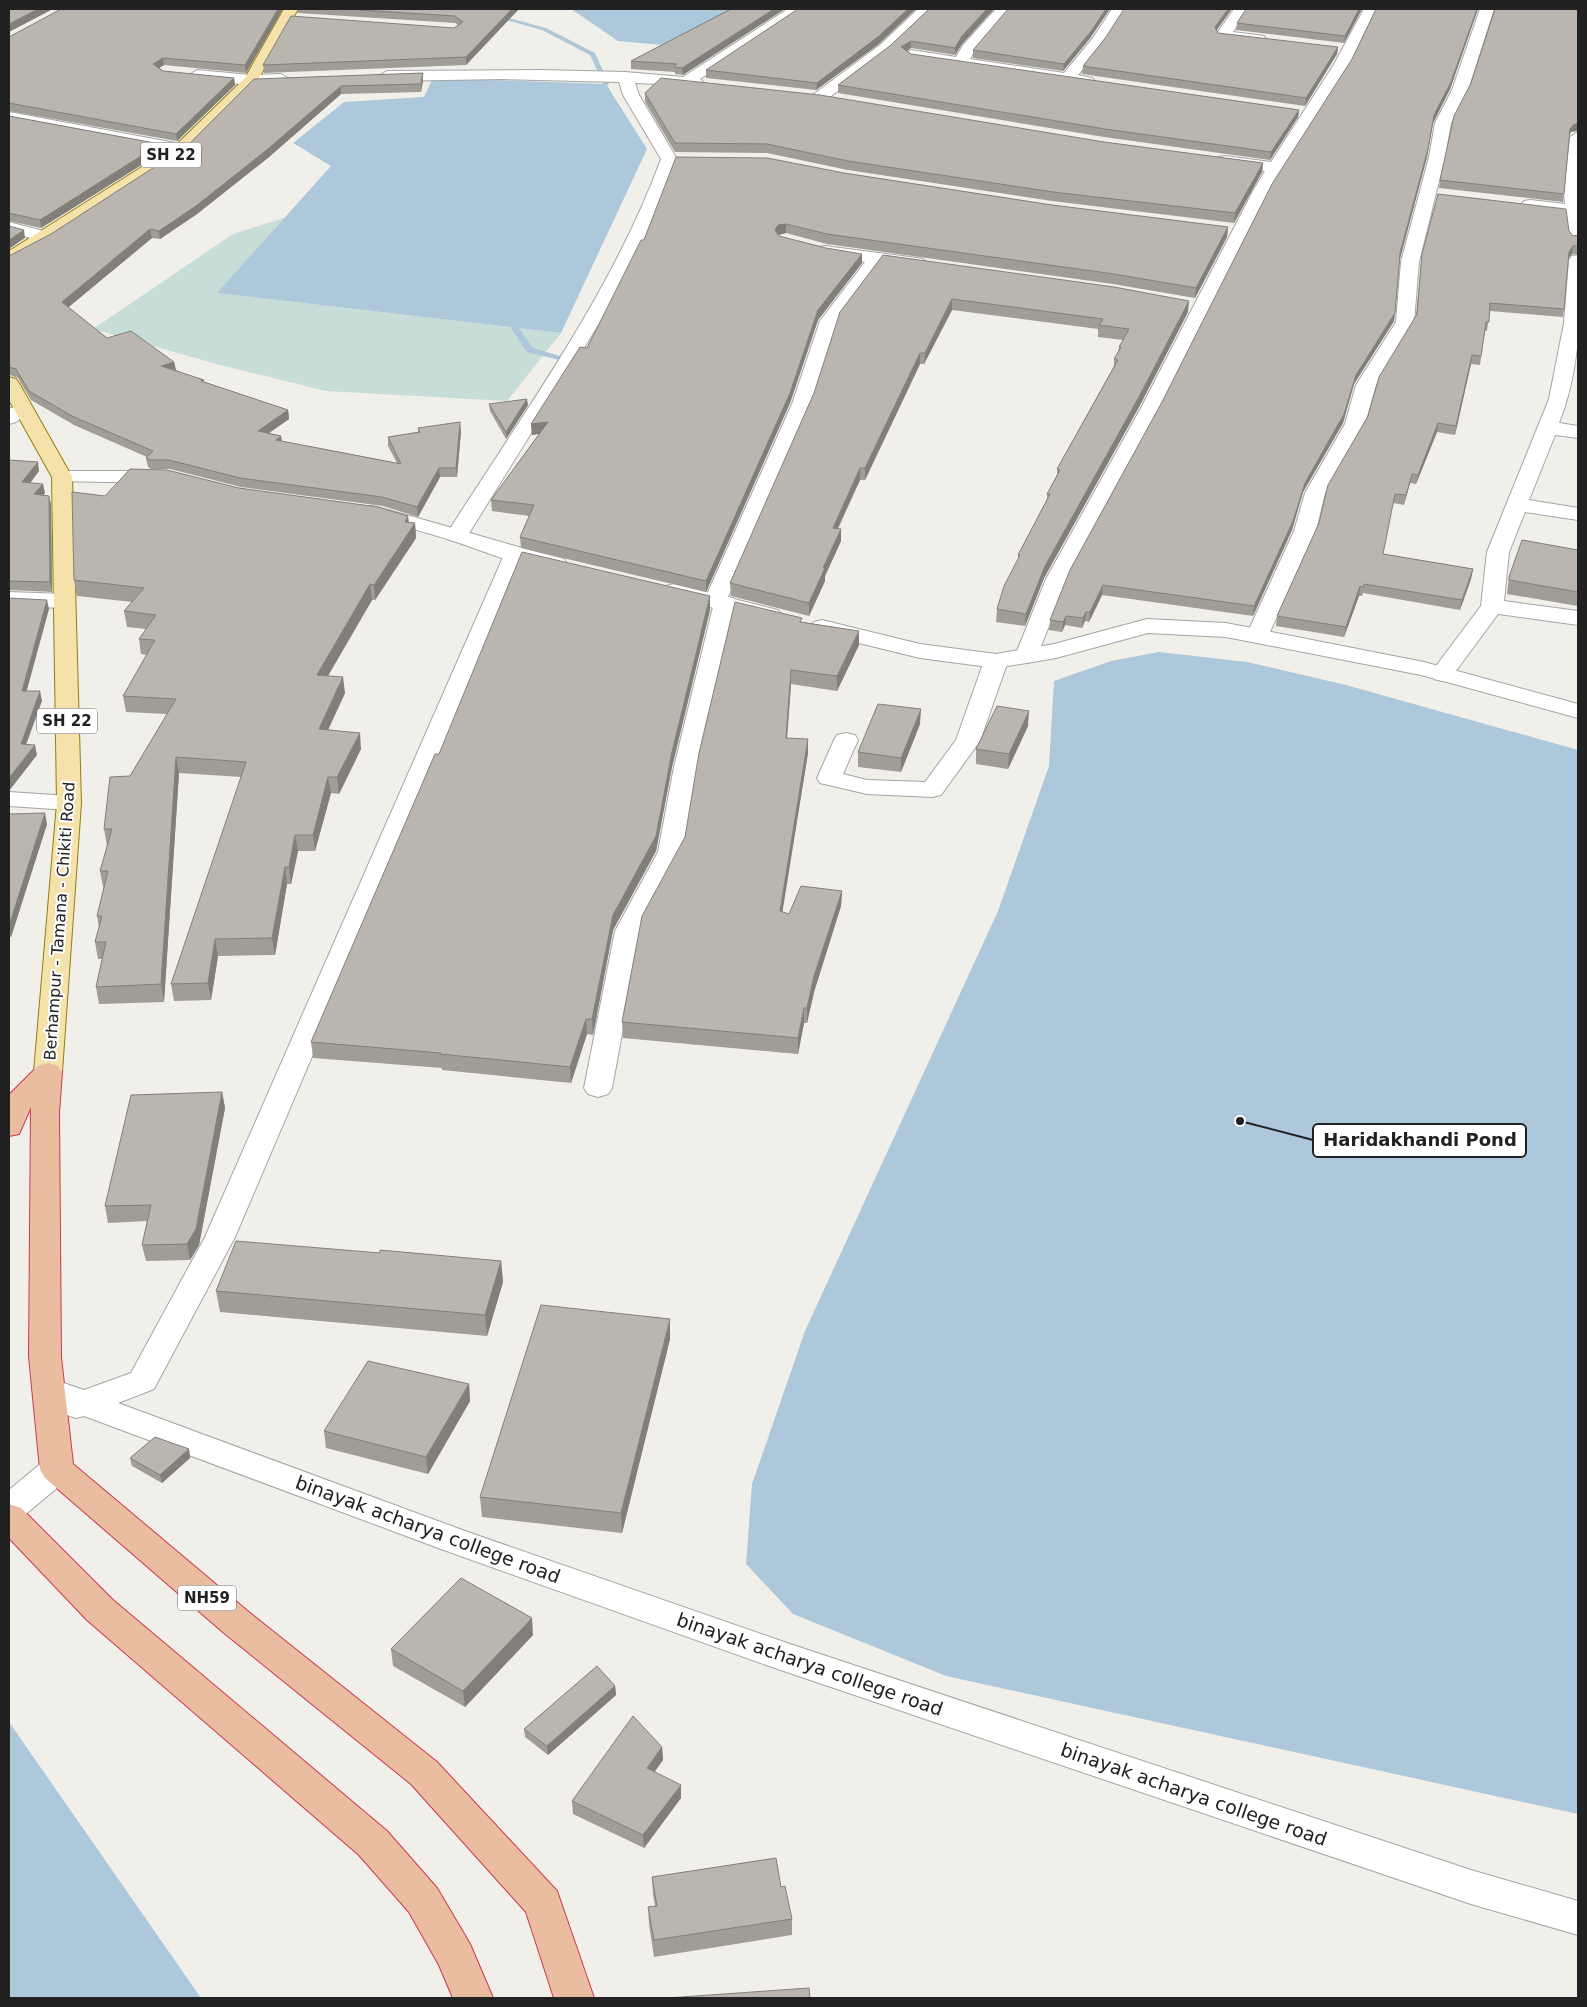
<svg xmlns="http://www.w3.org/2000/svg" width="1587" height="2007" font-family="'DejaVu Sans',sans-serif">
	<rect width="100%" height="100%" fill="#f1efe9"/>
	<polygon fill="#c7ddd7" points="284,218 218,293 561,333 507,401 326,391 220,365 93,329 233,234"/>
	<g fill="#adc8da">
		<polygon points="571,9 714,9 737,11 662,45 618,41"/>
		<polygon points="433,78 606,84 647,149 561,333 217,293 331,166 293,143 344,102 424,97"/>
		<polygon points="1159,652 1247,662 1346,685 1578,750 1578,1814 946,1676 793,1614 746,1564 752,1484 805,1331 998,911 1049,766 1054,681 1111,661"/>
		<polygon points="9,1722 201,1998 9,1998"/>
	</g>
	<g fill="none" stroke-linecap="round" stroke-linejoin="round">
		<g fill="#adc8da" fill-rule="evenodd">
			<polygon points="466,9 475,9 546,28 595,53 609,84 596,92 591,91 603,83 590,55 542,30"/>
			<polygon points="516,313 523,315 519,328 533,348 567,358 567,362 527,352 511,328"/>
		</g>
		<g stroke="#a5a5a5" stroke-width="2">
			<g id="minor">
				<path d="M788,9H805L700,79L704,83L701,86L635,83L639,95L677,159L667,187L624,283L468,535L465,540L457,541L449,540L446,535C522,415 612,293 661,159L623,95L619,82L503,79L387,81L379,76L387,71L541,70L625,72L683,77Z"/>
				<polygon points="918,9 933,9 890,51 826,100 814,100 812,97 814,94 880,45"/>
				<polygon points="996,9 1011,9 975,50 970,59 1064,73 1093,38 1112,9 1126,9 1104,43 1078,75 1092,78 1095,81 1087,86 911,60 903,55 911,50 956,57 963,45"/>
				<polygon points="1234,9 1248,9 1233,32 1264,36 1266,39 1264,42 1259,43 1218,38 1216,35"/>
				<polygon points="1364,9 1378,9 1349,66 1269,191 1161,408 1068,579 1037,656 1034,661 1026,663 1018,661 1015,656 1046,579 1141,408 1253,191 1265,171 1225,166 1219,165 1217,161 1219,157 1225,156 1271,162 1333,66"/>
				<polygon points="1480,9 1494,9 1468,90 1451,123 1445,157 1419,262 1414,322 1376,385 1365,424 1325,493 1316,531 1268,636 1265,641 1257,643 1249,641 1246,636 1294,531 1305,493 1345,424 1356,385 1396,322 1401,262 1429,157 1435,123 1452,90"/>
				<path d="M197,70L251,75L281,74L289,79C281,90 206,82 192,78L189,75Z"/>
				<polygon points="9,112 181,144 189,149 181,154 9,122"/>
				<polygon points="1578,132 1578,243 1572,242 1569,238 1566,215 1524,209 1521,205 1524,201 1530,200 1565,204 1564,193 1570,137"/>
				<polygon points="9,222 51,233 54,237 51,241 45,242 9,232"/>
				<polygon points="825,246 917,258 923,259 926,263 923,267 917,268 882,264 838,322 812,404 728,597 733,598 736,603 698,767 684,852 641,931 612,1088 608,1094 598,1097 588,1094 584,1088 615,931 658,852 674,767 713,607 707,606 704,601 792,404 820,321 865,262 819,255 816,251 819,247"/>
				<path d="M1578,255C1582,311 1580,370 1559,423L1578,426V438L1555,435L1529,500L1578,508V520L1525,512L1509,552L1504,601L1578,611V625L1498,614L1450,679L1442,681L1434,679L1430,674L1481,606L1487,552L1549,399L1564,323L1569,260L1572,256Z"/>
				<polygon points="23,403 30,405 33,409 16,422 9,424 9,409"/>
				<path d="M515,549L523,550L526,555L235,1237L154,1389L118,1403L465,1531L790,1644L1471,1870L1578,1901V1935L1471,1904L766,1665L441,1549L84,1416L76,1418L64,1414C57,1401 41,1404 33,1390L37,1382L49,1378L84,1390L131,1373L205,1237L504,555L507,550Z"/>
				<polygon points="9,592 64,594 72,596 75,601 72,606 64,608 9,606"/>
				<polygon points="996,654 1004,656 1008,661 980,741 941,795 932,797 867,794 820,783 817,778 834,740 837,735 846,733 855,735 858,740 843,774 867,780 925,782 956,740 984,661 988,656"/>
				<polygon points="9,792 69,796 78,798 81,803 78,808 69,810 9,806"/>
				<polygon points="57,1456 69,1460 74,1469 69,1478 21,1518 9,1522 9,1490 45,1460"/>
			</g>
		</g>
		<g stroke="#a5a5a5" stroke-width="2">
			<g id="tertiary">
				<polygon points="62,471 160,471 167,473 170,477 167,481 160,483 55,481 52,477 55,473"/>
				<path d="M372,506C437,522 499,543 564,559L567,564L564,569C537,575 477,548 450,540C422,531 393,524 365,516L361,512L365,508Z"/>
				<polygon points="674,584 778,610 781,615 778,620 770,622 666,596 663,591 666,586"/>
				<polygon points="1147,619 1226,623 1424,662 1578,704 1578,718 1421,675 1226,637 1148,633 1056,658 996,668 920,658 814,632 811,627 814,622 822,620 920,644 996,654 1054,644"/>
			</g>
		</g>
		<g stroke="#917d0d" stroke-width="2">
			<g id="primary">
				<polygon points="284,9 298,9 256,83 187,152 51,241 9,263 9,251 175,146 245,78"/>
				<polygon points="9,377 16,379 19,383 72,477 81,803 62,1072 58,1078 48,1081 38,1078 34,1072 57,803 52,477 9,400"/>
			</g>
		</g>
		<g stroke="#cd3850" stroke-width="2">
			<g id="trunk">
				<polygon points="48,1063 58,1066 62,1072 59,1113 61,1357 73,1464 250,1613 437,1762 557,1891 594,1998 554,1998 526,1912 411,1784 224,1633 45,1478 40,1469 29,1357 31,1107 19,1134 9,1136 9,1095 38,1066"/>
				<polygon points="9,1504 21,1508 113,1600 387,1831 437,1888 470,1944 493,1998 453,1998 439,1965 409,1912 359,1855 87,1620 9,1538"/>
			</g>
		</g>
		<use href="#minor" fill="#fff" fill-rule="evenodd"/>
		<use href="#tertiary" fill="#fff" fill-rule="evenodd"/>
		<use href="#primary" fill="#f4e2aa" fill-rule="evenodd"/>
		<use href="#trunk" fill="#eabda1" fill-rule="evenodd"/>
	</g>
	<g fill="#a09d96">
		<polygon points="283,9 246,73 164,65 159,68 163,71 234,78 235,85 177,141 9,111 9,37"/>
		<polygon points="297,9 519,9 466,65 264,73 263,65 454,28 458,25 455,23 298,13"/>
		<polygon points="731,9 683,75 675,74 675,72 631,69 631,61"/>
		<polygon points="929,9 994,9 962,44 955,55 911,48 907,51 911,54 1299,110 1298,117 1270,160 1104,137 838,93 838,85 891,45"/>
		<polygon points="1246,9 1362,9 1344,43 1236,30 1237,23"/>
		<polygon points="1376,9 1478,9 1450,89 1433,123 1427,157 1400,259 1394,321 1354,384 1343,423 1303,492 1292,530 1253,616 1102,595 1089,622 1085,621 1082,628 1065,625 1062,632 1049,630 1050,620 1352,59"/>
		<polygon points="1217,30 1218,33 1338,47 1337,54 1305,106 1082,74 1083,66 1106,37"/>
		<polygon points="1091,37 1063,71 973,58 973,50"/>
		<polygon points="879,44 816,90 706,78 706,70"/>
		<polygon points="423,73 423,81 421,92 341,94 269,157 197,214 160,239 152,238 68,307 107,338 174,362 176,370 205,383 288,410 289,419 269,433 281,436 282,441 397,463 388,446 388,437 418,432 418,428 461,431 457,477 440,477 418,517 383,506 241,487 170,469 151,469 148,467 146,458 147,457 74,425 31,400 18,378 10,375 9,376 9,256 51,234 187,146 254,79"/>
		<polygon points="1471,83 1571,132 1569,136 1564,194 1563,202 1439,188 1440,180"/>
		<polygon points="645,93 1104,142 1263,163 1262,172 1234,223 1052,201 848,170 767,153 675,152 645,102"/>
		<polygon points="9,116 160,144 162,152 41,228 9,221"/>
		<polygon points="844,173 1052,205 1228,227 1227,237 1195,298 1113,284 827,244 786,233 779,235 779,236 862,263 818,320 790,403 706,592 521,548 520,537 529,516 492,511 491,500 539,434 532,435 531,424 587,348 644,240"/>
		<polygon points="1569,231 1573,236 1578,235 1578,255 1572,254 1568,259 1564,309 1563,317 1490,311 1487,331 1485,331 1480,365 1471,364 1455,435 1437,432 1416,484 1410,483 1404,505 1393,503 1383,554 1473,569 1471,579 1460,610 1363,593 1362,596 1359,596 1344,637 1276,626 1277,616 1368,416 1416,316 1422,254"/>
		<polygon points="883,255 1188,312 1139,407 1044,578 1025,626 996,622 997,609 1018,560 1018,555 1047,500 1047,494 1057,475 1057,469 1114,366 1114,359 1118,352 1119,347 1123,340 1098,337 1098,329 952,310 924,364 920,364 865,480 860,480 838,529 841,529 841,541 825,576 825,581 809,616 731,596 730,583"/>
		<polygon points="489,404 528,405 506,439 490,411"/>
		<polygon points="9,460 39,471 30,483 45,493 43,495 49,496 51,505 52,592 9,590"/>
		<polygon points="239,488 408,516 409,522 415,523 416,538 375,600 372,600 328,676 345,693 328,730 361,749 339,794 331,793 315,851 298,851 291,884 287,884 275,955 218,956 211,1000 174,1001 171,984 241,777 179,773 164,1002 99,1004 96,987 102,959 98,959 95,942 99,928 97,916 104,887 103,887 100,871 107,846 104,829 130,776 167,714 126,712 123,696 147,655 141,654 139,639 146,629 127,627 124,611 132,602 77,596 74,580 105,496"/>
		<polygon points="1578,550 1578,606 1507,594 1509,577"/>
		<polygon points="710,610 672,767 656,851 613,930 593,1035 587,1034 571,1083 442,1070 442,1068 313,1058 311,1042 439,754"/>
		<polygon points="802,622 859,631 859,645 837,691 791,684 787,738 808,739 808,753 782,912 789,914 842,891 841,906 814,992 807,1023 804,1023 798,1054 623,1038 622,1022 685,837"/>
		<polygon points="920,724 901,772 858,767 858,752"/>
		<polygon points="1028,726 1008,769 976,764 976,749"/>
		<polygon points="9,814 47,824 11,937 9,937"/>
		<polygon points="222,1092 225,1108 199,1245 190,1260 146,1261 142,1245 147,1221 108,1223 105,1206"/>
		<polygon points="380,1253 501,1261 503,1282 487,1336 220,1312 216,1291"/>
		<polygon points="670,1339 622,1533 482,1517 480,1497"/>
		<polygon points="469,1384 470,1401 428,1474 326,1448 324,1431"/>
		<polygon points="189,1449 190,1458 162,1483 132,1466 130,1458"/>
		<polygon points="533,1635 465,1707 393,1666 391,1649"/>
		<polygon points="615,1686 616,1695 548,1755 525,1737 524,1729"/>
		<polygon points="662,1747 663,1760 654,1772 681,1798 644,1848 573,1814 572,1801"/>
		<polygon points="652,1877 781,1887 792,1919 792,1935 654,1957 649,1924 648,1907 655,1906 653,1894"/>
	</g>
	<g fill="#827f7a">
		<polygon points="38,9 53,9 9,32 9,24"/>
		<polygon points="278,9 283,9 246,73 245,65"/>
		<polygon points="512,9 519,9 466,65 466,57"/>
		<polygon points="774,9 785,9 683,75 682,68"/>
		<polygon points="908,9 916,9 879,44 816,90 817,83"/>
		<polygon points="987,9 994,9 962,44 955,55 955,48 962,36"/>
		<polygon points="1106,9 1110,9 1091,37 1063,71 1064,64"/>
		<polygon points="1228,9 1232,9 1214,34 1215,27"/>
		<polygon points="1359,9 1362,9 1344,43 1345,36"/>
		<polygon points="1477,9 1478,9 1450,89 1433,123 1427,157 1399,262 1400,253 1434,115"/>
		<polygon points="911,41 911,48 901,54 901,47"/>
		<polygon points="1338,47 1337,54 1305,106 1306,98"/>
		<polygon points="163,58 164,65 154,71 153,64"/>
		<polygon points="423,73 423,81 421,92 421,84"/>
		<polygon points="234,78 235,85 177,141 176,134"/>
		<polygon points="341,86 341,94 269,157 197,214 160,239 159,231"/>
		<polygon points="1299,110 1298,117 1270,160 1271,152"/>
		<polygon points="1578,123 1578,131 1571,132 1568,137 1570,129 1573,125"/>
		<polygon points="160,144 162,152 41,228 40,220"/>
		<polygon points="1263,163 1262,172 1234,223 1235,213"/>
		<polygon points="786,224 786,233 778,235 775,230 778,225"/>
		<polygon points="1228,227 1227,237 1195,298 1196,288"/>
		<polygon points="150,229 152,238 64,311 62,302"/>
		<polygon points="24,230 25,238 9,249 9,240"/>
		<polygon points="1573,246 1572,254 1567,260 1569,252"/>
		<polygon points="862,254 862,263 818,320 790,403 706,592 706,581 818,310"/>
		<polygon points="952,299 952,310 924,364 925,353"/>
		<polygon points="1189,301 1188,312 1139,407 1044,578 1025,626 1026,614 1045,566"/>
		<polygon points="1395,313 1394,321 1354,384 1343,423 1303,492 1292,530 1253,616 1254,606 1305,483 1356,375"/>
		<polygon points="920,353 920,364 865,480 865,468"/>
		<polygon points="1472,355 1471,364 1455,435 1456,426"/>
		<polygon points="174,362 176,370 161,366"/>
		<polygon points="527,399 528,405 506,439 506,432"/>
		<polygon points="288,410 289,419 259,440 258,431"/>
		<polygon points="460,422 461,431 457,477 456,468"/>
		<polygon points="548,422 548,432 532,435 531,424"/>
		<polygon points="1438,423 1437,432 1416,484 1418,475"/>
		<polygon points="281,436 282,444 276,440"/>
		<polygon points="38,462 39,471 24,491 22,482"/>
		<polygon points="439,468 440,477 418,517 417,507"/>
		<polygon points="860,468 860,480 832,540 833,528"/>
		<polygon points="1412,474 1410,483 1404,505 1406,495"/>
		<polygon points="43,484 45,493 36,504 34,494"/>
		<polygon points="49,496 51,505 52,592 50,582"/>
		<polygon points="408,516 409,532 415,523 416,538 375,600 374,585"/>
		<polygon points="841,529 841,541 825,576 825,581 809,616 809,603 823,568"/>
		<polygon points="1473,569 1471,579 1460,610 1462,600"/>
		<polygon points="370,584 372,600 319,691 317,675"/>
		<polygon points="1103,585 1102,595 1089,622 1090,612"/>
		<polygon points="1360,586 1359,596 1344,637 1346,627"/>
		<polygon points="710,596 710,610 672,767 656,851 613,930 593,1035 592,1019 613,915 672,752"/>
		<polygon points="47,600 49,609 24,701 22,691"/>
		<polygon points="1086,612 1085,621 1082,628 1083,618"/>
		<polygon points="1066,616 1065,625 1062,632 1063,622"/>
		<polygon points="859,631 859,645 837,691 837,676"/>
		<polygon points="791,670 791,684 786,752 786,738"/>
		<polygon points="343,677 345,693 321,745 319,729"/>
		<polygon points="40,691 42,701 23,753 21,744"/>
		<polygon points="921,709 920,724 901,772 901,758"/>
		<polygon points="1029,711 1028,726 1008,769 1009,754"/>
		<polygon points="360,733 361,749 339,794 337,777"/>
		<polygon points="808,739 808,753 780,927 780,911"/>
		<polygon points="35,745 37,755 9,791 9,778"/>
		<polygon points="176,757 179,773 164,1002 161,984"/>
		<polygon points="328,777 331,793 315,851 313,835"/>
		<polygon points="45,813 47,824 11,937 9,926"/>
		<polygon points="295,835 298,851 291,884 289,867"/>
		<polygon points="285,867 287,884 275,955 272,938"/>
		<polygon points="842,891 841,906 814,992 807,1023 807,1008 814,976"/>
		<polygon points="215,939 218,956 211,1000 208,983"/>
		<polygon points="804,1008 804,1023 798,1054 798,1038"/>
		<polygon points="586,1019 587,1034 571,1083 570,1067"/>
		<polygon points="222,1092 225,1108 199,1245 190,1260 187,1244"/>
		<polygon points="501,1261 503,1282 487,1336 485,1315"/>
		<polygon points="670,1319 670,1339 622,1533 621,1513"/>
		<polygon points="469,1384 470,1401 428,1474 426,1457"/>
		<polygon points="189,1449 190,1458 162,1483 160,1475"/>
		<polygon points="532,1618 533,1635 465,1707 463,1691"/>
		<polygon points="615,1686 616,1695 548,1755 547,1746"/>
		<polygon points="662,1747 663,1760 648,1781 647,1768"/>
		<polygon points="681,1785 681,1798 644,1848 643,1835"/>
	</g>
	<g fill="#bab6af" stroke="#827f7a">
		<polygon points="9,9 38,9 9,24"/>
		<polygon points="61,9 278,9 245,65 163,58 153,64 163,71 234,78 176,134 9,103 9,37"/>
		<polygon points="344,9 512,9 466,57 263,65 291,16 454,28 463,22 455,16"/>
		<polygon points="731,9 774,9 682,68 674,67 677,64 631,61"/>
		<polygon points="798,9 908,9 879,36 817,83 706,70"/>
		<polygon points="929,9 987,9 962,36 955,48 911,41 901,47 911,54 1299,110 1271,152 1105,129 838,85 891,45"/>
		<polygon points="1008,9 1106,9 1092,30 1064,64 973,50"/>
		<polygon points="1124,9 1228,9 1215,27 1218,33 1338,47 1306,98 1083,66 1106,37"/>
		<polygon points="1246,9 1359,9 1345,36 1237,23"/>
		<polygon points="1376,9 1477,9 1451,82 1434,115 1428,149 1400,253 1395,313 1356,375 1344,414 1305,483 1293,521 1254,606 1103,585 1090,612 1086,612 1083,618 1066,616 1063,622 1050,620 1070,570 1163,400 1272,184 1352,59"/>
		<polygon points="1495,9 1578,9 1578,123 1573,125 1570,129 1564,194 1440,180 1454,116 1471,83"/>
		<polygon points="423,73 421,84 341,86 268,149 196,206 159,231 150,229 62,302 107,338 131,331 174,362 161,366 204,380 201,381 288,410 258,431 281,436 276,440 401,464 388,437 420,432 418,428 460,422 456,468 439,468 417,507 382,497 240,478 169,460 150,460 146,458 153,451 72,416 29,391 16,369 9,367 9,256 51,234 187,146 254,79"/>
		<polygon points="661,78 820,95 1104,142 1263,163 1235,213 1053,192 848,161 767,144 675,143 645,93"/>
		<polygon points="9,116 160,144 40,220 9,213"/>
		<polygon points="676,157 767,158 844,173 1052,205 1228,227 1196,288 1114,274 827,234 786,224 778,225 775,230 779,236 826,248 862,254 818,310 790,393 706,581 520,537 534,505 491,500 548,422 531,424 580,347 587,348 641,240 644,240"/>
		<polygon points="1438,194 1566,209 1569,231 1573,236 1578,235 1578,246 1573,246 1569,252 1564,309 1490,303 1489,322 1486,322 1481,356 1472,355 1456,426 1438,423 1418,475 1412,474 1406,495 1395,494 1383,554 1473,569 1462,600 1364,584 1364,587 1360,586 1346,627 1277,616 1319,523 1328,485 1368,416 1379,377 1417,314 1422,254"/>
		<polygon points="9,226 24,230 9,240"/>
		<polygon points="883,255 1114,287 1189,301 1140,395 1045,566 1026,614 997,609 1004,586 1020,555 1018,555 1050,494 1047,494 1060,470 1057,469 1118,360 1114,359 1121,347 1119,347 1129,329 1099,325 1103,319 952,299 925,353 920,353 865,468 860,468 833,528 841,529 823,568 825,568 809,603 730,583 814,393 840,312"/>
		<polygon points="527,399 506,432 489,404"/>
		<polygon points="9,460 38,462 22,482 43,484 34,494 49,496 50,582 9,581"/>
		<polygon points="130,469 167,470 239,488 378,507 408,516 405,522 415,523 374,585 370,584 317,675 343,677 319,729 360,733 337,777 328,777 313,835 295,835 289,867 285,867 272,938 215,939 208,983 171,984 246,762 176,757 161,984 96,987 106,942 95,942 102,916 97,916 108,871 100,871 112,829 104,829 110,777 130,776 176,699 123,696 155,640 139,639 156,615 124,611 144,588 74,580 72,492 105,496"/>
		<polygon points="1522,540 1578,550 1578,592 1509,580 1509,577"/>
		<polygon points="522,552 710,596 672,752 656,836 613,915 592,1019 586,1019 570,1067 440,1054 441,1053 311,1042 435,754 439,754"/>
		<polygon points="9,598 47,600 22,691 40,691 21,744 35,745 9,778"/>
		<polygon points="735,602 802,618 800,622 859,631 837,676 791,670 786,738 808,739 780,911 789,914 801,886 842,891 814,976 807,1008 804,1008 798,1038 622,1022 642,916 685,837 699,753"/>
		<polygon points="878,704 921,709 901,758 858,752"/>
		<polygon points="997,706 1029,711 1009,754 976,749"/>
		<polygon points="45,813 9,926 9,814"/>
		<polygon points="222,1092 196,1229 187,1244 142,1245 151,1205 105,1206 131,1095"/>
		<polygon points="236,1241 380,1253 380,1250 501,1261 485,1315 216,1291"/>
		<polygon points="541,1305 670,1319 621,1513 480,1497"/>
		<polygon points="368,1361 469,1384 426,1457 324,1431"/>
		<polygon points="155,1437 189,1449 160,1475 130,1458"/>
		<polygon points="461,1578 532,1618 463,1691 391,1649"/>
		<polygon points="597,1666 615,1686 547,1746 524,1729"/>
		<polygon points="633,1716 662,1747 647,1768 681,1785 643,1835 572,1801"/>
		<polygon points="776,1858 781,1887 785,1886 792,1919 654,1940 648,1907 657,1906 652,1877"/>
		<polygon points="809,1988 810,1998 667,1998"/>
	</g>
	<g text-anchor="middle" stroke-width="4" stroke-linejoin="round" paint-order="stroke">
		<g fill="#fff" stroke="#646464" stroke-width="1">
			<rect x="141" y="142.5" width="60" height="25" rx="4"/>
			<rect x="37" y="708.5" width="60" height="25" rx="4"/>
			<rect x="178" y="1585.5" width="58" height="25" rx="4"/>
		</g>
		<g font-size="15" font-weight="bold" fill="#212121">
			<text x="171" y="160">SH 22</text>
			<text x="67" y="726">SH 22</text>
			<text x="207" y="1603">NH59</text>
		</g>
		<g font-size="16" fill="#212121" stroke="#fff">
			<text transform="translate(59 921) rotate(-86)" y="6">Berhampur - Tamana - Chikiti Road</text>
		</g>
		<g font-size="19" fill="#212121" stroke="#fff">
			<text transform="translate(428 1529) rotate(20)" y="7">binayak acharya college road</text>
			<text transform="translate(810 1664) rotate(19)" y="7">binayak acharya college road</text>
			<text transform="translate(1194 1794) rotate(19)" y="7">binayak acharya college road</text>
		</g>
	</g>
	<path fill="none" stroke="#212121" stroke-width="2" d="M1240 1121L1313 1140"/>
	<circle fill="#212121" stroke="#fff" stroke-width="2" cx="1240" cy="1121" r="5"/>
	<rect fill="#fff" stroke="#212121" stroke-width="2" x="1313" y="1124" width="213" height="33" rx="5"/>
	<g font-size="18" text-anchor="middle" font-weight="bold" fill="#212121">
		<text x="1420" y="1146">Haridakhandi Pond</text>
	</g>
	<rect width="1587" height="2007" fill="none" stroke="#212121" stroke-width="20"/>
</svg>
